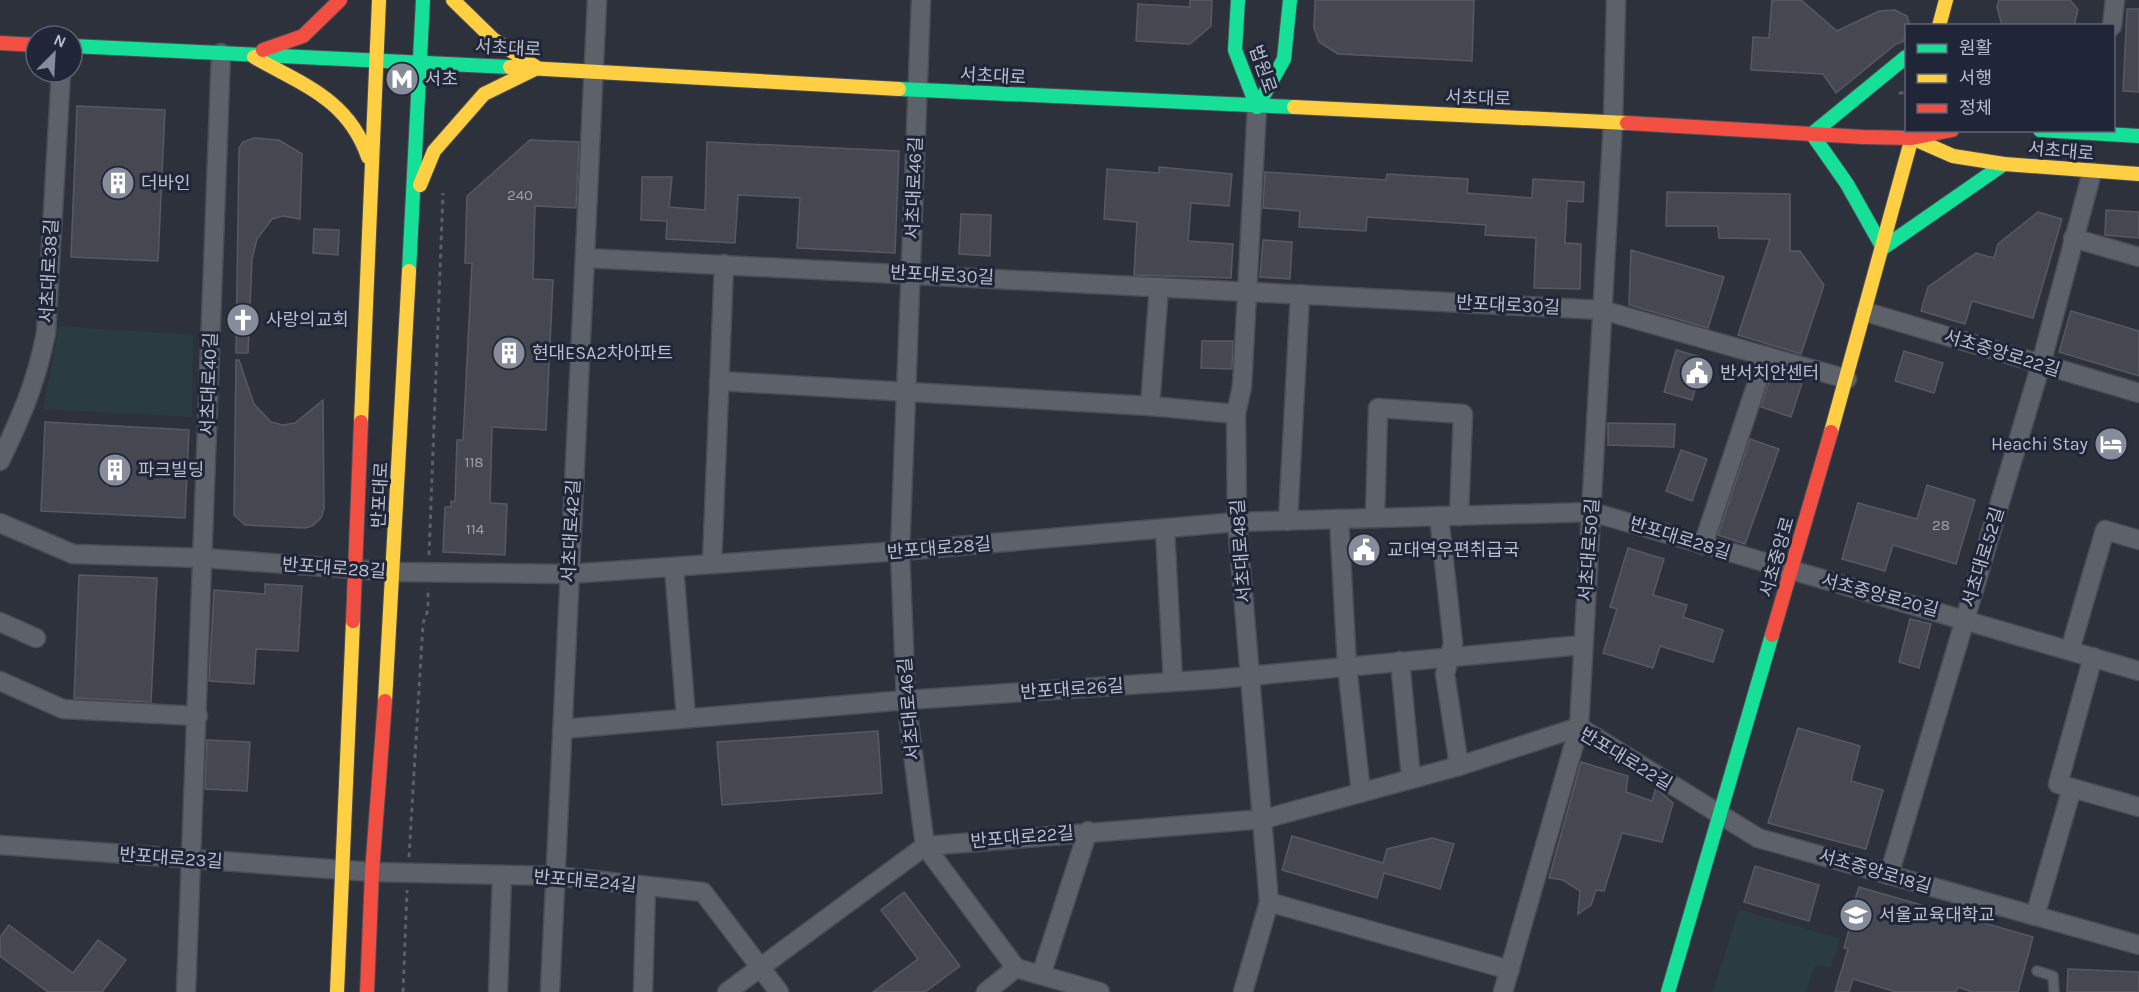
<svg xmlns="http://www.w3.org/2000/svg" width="2139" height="992" font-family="Karla,'Noto Sans KR',sans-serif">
	<rect width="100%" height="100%" fill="#2d313c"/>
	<g fill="#2a3b42">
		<polygon points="59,326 193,335 192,417 43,409"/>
		<polygon points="1739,909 1840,939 1831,967 1814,966 1806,992 1713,992"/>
	</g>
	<g fill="#454851" stroke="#555963" stroke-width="1.5">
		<polygon points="1190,0 1212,0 1211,26 1190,44 1136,41 1138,4 1190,7"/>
		<polygon points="1315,0 1474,0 1472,61 1338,54 1319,42 1314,28"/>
		<polygon points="1772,0 1801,0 1837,31 1879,11 1895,10 1907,16 1910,26 1906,26 1904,41 1896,44 1836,93 1823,74 1751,70 1753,37 1769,38"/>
		<polygon points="1999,0 2070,0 2078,10 2074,26 2002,26 1997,7"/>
		<polygon points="2127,9 2139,9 2139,92 2123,91"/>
		<polygon points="77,106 165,110 158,261 71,257"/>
		<polygon points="254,138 279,140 302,154 300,219 283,216 272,219 257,239 252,259 248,353 236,353 239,148 243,142"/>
		<polygon points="530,140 579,142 576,208 535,206 533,279 553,280 546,430 492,427 490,503 507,504 505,555 443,552 445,507 451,507 451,501 455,502 457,440 463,440 472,263 465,263 467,196"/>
		<polygon points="707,142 899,151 895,253 797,248 800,198 738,195 735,243 666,239 667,221 641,220 642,177 672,177 669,207 705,210"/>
		<polygon points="1159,167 1232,174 1229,206 1191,203 1188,241 1233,244 1231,278 1134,275 1137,222 1104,219 1107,169 1159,173"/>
		<polygon points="1265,172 1386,180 1387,174 1468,179 1467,193 1532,198 1533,179 1584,182 1583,202 1567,201 1565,243 1581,244 1580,289 1534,288 1536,238 1485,235 1486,225 1367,217 1366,231 1299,227 1300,211 1263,208"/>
		<polygon points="1667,192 1790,194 1790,251 1800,251 1824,285 1801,354 1738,335 1770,239 1719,238 1718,226 1666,226"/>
		<polygon points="2106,210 2139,212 2139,238 2105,235"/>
		<polygon points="2038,212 2062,219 2033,318 1972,301 1965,324 1921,311 1928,287 1976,253 1994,258 1998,244"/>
		<polygon points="961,214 991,215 990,256 959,254"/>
		<polygon points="314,229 339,230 338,255 313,253"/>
		<polygon points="1263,240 1292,242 1290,279 1260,277"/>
		<polygon points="1631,250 1724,277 1708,328 1629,305"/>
		<polygon points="2071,311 2139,331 2139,376 2059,352"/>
		<polygon points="1202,341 1233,341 1232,369 1201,368"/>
		<polygon points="1676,350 1704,358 1692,400 1664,392"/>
		<polygon points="1904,351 1943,363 1934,393 1895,381"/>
		<polygon points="236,360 239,360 254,404 271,422 283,425 295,423 323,400 324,509 321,518 312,526 305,528 245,525 234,515"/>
		<polygon points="1773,370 1794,376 1793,380 1802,383 1791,417 1761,407"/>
		<polygon points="45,422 189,430 185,518 41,511"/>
		<polygon points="1608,423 1675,424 1674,447 1608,445"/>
		<polygon points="1750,439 1779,449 1745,544 1718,535"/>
		<polygon points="1681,450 1707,459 1692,501 1666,491"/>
		<polygon points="1927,485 1975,500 1956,564 1893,545 1885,571 1842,559 1858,503 1917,519"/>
		<polygon points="1628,548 1664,559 1653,595 1687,605 1683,617 1723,630 1713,662 1660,646 1653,668 1603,653 1617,609 1610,607"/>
		<polygon points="79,575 157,578 151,702 74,698"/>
		<polygon points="265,584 302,586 298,651 256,649 254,684 209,681 214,590 265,594"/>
		<polygon points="1910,619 1931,624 1919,668 1899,662"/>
		<polygon points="1798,728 1860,746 1851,781 1883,790 1866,849 1768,823"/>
		<polygon points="878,731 882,793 722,805 717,742"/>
		<polygon points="207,740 250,742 247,791 205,789"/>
		<polygon points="1581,762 1628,776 1626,792 1652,801 1656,788 1673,803 1662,842 1622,833 1604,891 1596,890 1591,905 1578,914 1580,891 1563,880 1549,878"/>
		<polygon points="1292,836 1383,863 1387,849 1432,838 1454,844 1440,889 1384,873 1377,898 1282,870"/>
		<polygon points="1755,866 1819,885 1809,921 1744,902"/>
		<polygon points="1859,887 2033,937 2018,992 1972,992 1958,987 1956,992 1896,992 1853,979 1849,992 1835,992 1848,949 1844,948 1851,922 1848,921"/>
		<polygon points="904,892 960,966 925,992 873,992 918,959 881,910"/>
		<polygon points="9,925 73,973 98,940 126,960 102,992 48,992 0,956 0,937"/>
		<polygon points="2068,969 2139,972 2139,992 2067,992"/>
	</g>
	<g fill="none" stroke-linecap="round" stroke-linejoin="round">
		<g stroke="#494c55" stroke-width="12">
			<polyline id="lane" points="2037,971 2053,976 2054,992"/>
		</g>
		<g stroke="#494c55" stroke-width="21">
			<g id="street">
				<polyline points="921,0 900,551 906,700 925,846 1016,968 1100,992"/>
				<polyline points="2112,26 2115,0"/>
				<polyline points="2073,238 2139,257"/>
				<polyline points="585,258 1602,310 1847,379"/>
				<polyline points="1866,312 2139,393"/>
				<polyline points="719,381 1150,406 1236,414"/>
				<polyline points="1150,406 1159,287"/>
				<path d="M0,461C22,415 36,383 46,333L61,72"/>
				<polyline points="1439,516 1453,643 1445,674 1459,766"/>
				<polyline points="1375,518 1378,408 1463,414 1459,516"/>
				<polyline points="1339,519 1347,666 1361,793"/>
				<polyline points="1288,521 1300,294"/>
				<polyline points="0,523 73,554 203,558 394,572 568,574 900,551 1237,522 1592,512 2139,671"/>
				<polyline points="1165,529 1173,682"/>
				<polyline points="1703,545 1766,356"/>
				<polyline points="712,564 724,264"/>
				<polyline points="674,567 686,718"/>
				<polyline points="0,622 36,638"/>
				<polyline points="2070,650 2105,530 2139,540"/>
				<polyline points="2093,657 2058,784 2139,807"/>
				<polyline points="1400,661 1411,778"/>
				<polyline points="0,681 63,709 198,716"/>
				<polyline points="562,729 906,700 1217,679 1582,645"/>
				<polyline points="0,845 372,872 556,876 703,892 779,992"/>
				<polyline points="1889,875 2041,364 2092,172"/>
				<polyline points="1269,902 1510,970"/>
				<polyline points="2035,916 2072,788"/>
				<polyline points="1041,975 1088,831"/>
				<polyline points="186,992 221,53"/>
				<polyline points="498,992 502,875"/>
				<polyline points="550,992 597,0"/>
				<polyline points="643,992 646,886"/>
				<polyline points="727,992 925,846 1264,819 1459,766 1579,727 1758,838 2139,945"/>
				<polyline points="986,992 1016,968"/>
				<polyline points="1243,992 1269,902 1237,522 1236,414 1242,386 1257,107"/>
				<polyline points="1503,992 1579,727 1613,122 1616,0"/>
			</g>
		</g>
		<g stroke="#494c55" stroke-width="16">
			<g id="fast">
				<polyline points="1238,0 1235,50 1257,107"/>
				<polyline points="72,46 510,67"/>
				<polyline points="1906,57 1812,134 1847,184 1883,248 2004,164"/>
				<polyline points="899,89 1294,107"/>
				<polyline points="1257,107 1284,59 1290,0"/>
				<polyline points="2040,130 2139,136"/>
				<polyline points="409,271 423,0"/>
				<polyline points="1668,992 1772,635"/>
			</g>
		</g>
		<g stroke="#494c55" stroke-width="16">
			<g id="slow">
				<polyline points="453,0 493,39 536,67"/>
				<polyline points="1939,26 1946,0"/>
				<path d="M254,57C303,85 348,99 368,157"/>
				<polyline points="510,67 899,89"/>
				<polyline points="1294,107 1627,123"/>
				<polyline points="1912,138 1953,156 2004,164 2139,174"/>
				<polyline points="420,185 434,151 484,94 533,70"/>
				<polyline points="361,422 379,0"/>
				<polyline points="1831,432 1914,130"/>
				<polyline points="385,701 409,271"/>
				<polyline points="337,992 353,621"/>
			</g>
		</g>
		<g stroke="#494c55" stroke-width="16">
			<g id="jam">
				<polyline points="0,43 36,45"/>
				<polyline points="263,50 303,36 340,0"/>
				<polyline points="1627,123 1863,137 1912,138 1952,130"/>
				<polyline points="353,621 361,422"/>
				<polyline points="1772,635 1831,432"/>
				<polyline points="367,992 372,872 385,701"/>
			</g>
		</g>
		<g stroke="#5b5f66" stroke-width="3" stroke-dasharray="4.5 4.5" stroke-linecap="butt">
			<polyline points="1899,93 1906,93"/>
			<polyline points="429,555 443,193"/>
			<polyline points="409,857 423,623 428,610 428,588"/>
			<polyline points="403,992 407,890"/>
		</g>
		<use href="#lane" stroke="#5d616a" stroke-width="9"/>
		<use href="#street" stroke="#5d616a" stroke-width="18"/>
		<use href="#fast" stroke="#16e098" stroke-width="14"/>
		<use href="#slow" stroke="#ffcf43" stroke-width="14"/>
		<use href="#jam" stroke="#f24e42" stroke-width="14"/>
	</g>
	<defs>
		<g id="metro-disc" transform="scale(1.725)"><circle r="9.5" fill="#878c9a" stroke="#202638"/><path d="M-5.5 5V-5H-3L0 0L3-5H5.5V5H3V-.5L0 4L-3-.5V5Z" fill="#fff"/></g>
		<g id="building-disc" transform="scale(1.725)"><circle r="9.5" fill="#878c9a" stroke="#202638"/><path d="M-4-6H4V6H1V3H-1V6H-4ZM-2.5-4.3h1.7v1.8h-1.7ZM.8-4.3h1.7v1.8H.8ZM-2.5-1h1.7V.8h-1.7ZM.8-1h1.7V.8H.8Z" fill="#fff"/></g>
		<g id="church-disc" transform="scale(1.725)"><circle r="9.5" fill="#878c9a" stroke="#202638"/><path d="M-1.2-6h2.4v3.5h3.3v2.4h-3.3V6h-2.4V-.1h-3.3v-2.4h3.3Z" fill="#fff"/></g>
		<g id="civic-disc" transform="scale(1.725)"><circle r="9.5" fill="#878c9a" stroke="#202638"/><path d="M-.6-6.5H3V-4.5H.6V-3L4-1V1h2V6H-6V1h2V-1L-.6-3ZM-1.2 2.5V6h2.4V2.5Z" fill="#fff"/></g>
		<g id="hotel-disc" transform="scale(1.725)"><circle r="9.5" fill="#878c9a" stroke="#202638"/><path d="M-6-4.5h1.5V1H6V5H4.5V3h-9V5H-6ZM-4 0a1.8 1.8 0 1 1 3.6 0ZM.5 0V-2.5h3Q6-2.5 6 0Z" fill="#fff"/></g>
		<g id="university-disc" transform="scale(1.725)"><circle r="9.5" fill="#878c9a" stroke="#202638"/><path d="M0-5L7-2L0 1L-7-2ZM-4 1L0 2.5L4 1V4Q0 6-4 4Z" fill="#fff"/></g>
	</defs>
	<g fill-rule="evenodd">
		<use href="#metro-disc" x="402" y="79"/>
		<use href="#building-disc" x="118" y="183"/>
		<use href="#church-disc" x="243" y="320"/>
		<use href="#building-disc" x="509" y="353"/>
		<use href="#civic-disc" x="1697" y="373"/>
		<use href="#hotel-disc" x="2111" y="444"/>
		<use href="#building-disc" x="115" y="470"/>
		<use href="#civic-disc" x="1364" y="550"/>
		<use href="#university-disc" x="1856" y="915"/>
	</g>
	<g text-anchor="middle" stroke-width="6" stroke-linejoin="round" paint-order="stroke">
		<g font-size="15" fill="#9ba0ad">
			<text x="520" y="200">240</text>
			<text x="474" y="467">118</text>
			<text x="1941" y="530">28</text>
			<text x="475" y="534">114</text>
		</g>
		<g font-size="18" fill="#b8bdcc" stroke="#202638">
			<text transform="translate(508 48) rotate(3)" y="6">서초대로</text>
			<text transform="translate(1263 69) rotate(71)" y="6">법원로</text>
			<text transform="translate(993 76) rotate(3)" y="6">서초대로</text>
			<text transform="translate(1478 98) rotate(2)" y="6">서초대로</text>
			<text transform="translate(2061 151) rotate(5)" y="6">서초대로</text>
			<text transform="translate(914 188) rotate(-88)" y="6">서초대로46길</text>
			<text transform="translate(49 271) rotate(-87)" y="6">서초대로38길</text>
			<text transform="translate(942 275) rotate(3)" y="6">반포대로30길</text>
			<text transform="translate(1508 305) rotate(3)" y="6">반포대로30길</text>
			<text transform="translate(2002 353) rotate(17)" y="6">서초중앙로22길</text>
			<text transform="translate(209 384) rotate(-88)" y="6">서초대로40길</text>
			<text transform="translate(380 495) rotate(-87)" y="6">반포대로</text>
			<text transform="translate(571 531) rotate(-87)" y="6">서초대로42길</text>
			<text transform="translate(1680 538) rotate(17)" y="6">반포대로28길</text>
			<text transform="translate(939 548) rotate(-5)" y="6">반포대로28길</text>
			<text transform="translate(1589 550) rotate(-86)" y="6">서초대로50길</text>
			<text transform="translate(1241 551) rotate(-94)" y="6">서초대로48길</text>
			<text transform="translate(1777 557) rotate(-74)" y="6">서초중앙로</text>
			<text transform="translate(1983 557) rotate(-73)" y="6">서초대로52길</text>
			<text transform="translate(334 568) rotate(4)" y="6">반포대로28길</text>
			<text transform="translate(1880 595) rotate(15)" y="6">서초중앙로20길</text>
			<text transform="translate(1072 689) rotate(-4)" y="6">반포대로26길</text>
			<text transform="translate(909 709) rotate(-95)" y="6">서초대로46길</text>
			<text transform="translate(1626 759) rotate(31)" y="6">반포대로22길</text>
			<text transform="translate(1022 837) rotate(-5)" y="6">반포대로22길</text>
			<text transform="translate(171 858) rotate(4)" y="6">반포대로23길</text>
			<text transform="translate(1875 871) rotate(16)" y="6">서초중앙로18길</text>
			<text transform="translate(585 881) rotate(5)" y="6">반포대로24길</text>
		</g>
		<g font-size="18" fill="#b8bdcc" stroke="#202638" text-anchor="start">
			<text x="425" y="85">서초</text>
			<text x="141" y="189">더바인</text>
			<text x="266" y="326">사랑의교회</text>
			<text x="532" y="359">현대ESA2차아파트</text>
			<text x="1720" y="379">반서치안센터</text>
			<text x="2088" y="450" text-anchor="end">Heachi Stay</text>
			<text x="138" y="476">파크빌딩</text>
			<text x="1387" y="556">교대역우편취급국</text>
			<text x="1879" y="921">서울교육대학교</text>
		</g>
	</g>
	<rect x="1905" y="24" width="210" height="108" fill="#202638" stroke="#5d6273" stroke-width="1.5"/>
	<rect x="1917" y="44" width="30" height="9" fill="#16e098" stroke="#5d6273" stroke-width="1.5"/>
	<text x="1959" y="54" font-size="18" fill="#b8bdcc">원활</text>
	<rect x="1917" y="74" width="30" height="9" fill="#ffcf43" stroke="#5d6273" stroke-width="1.5"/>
	<text x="1959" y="84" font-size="18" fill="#b8bdcc">서행</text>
	<rect x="1917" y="104" width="30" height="9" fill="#f24e42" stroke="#5d6273" stroke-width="1.5"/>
	<text x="1959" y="114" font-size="18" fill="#b8bdcc">정체</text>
	<g transform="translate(54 54) rotate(24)"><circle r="28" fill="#202638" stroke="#5d6273" stroke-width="1.5"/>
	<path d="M0-4.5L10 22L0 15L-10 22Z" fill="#878c9a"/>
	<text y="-9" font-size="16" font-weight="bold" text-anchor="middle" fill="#b8bdcc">N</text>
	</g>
</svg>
